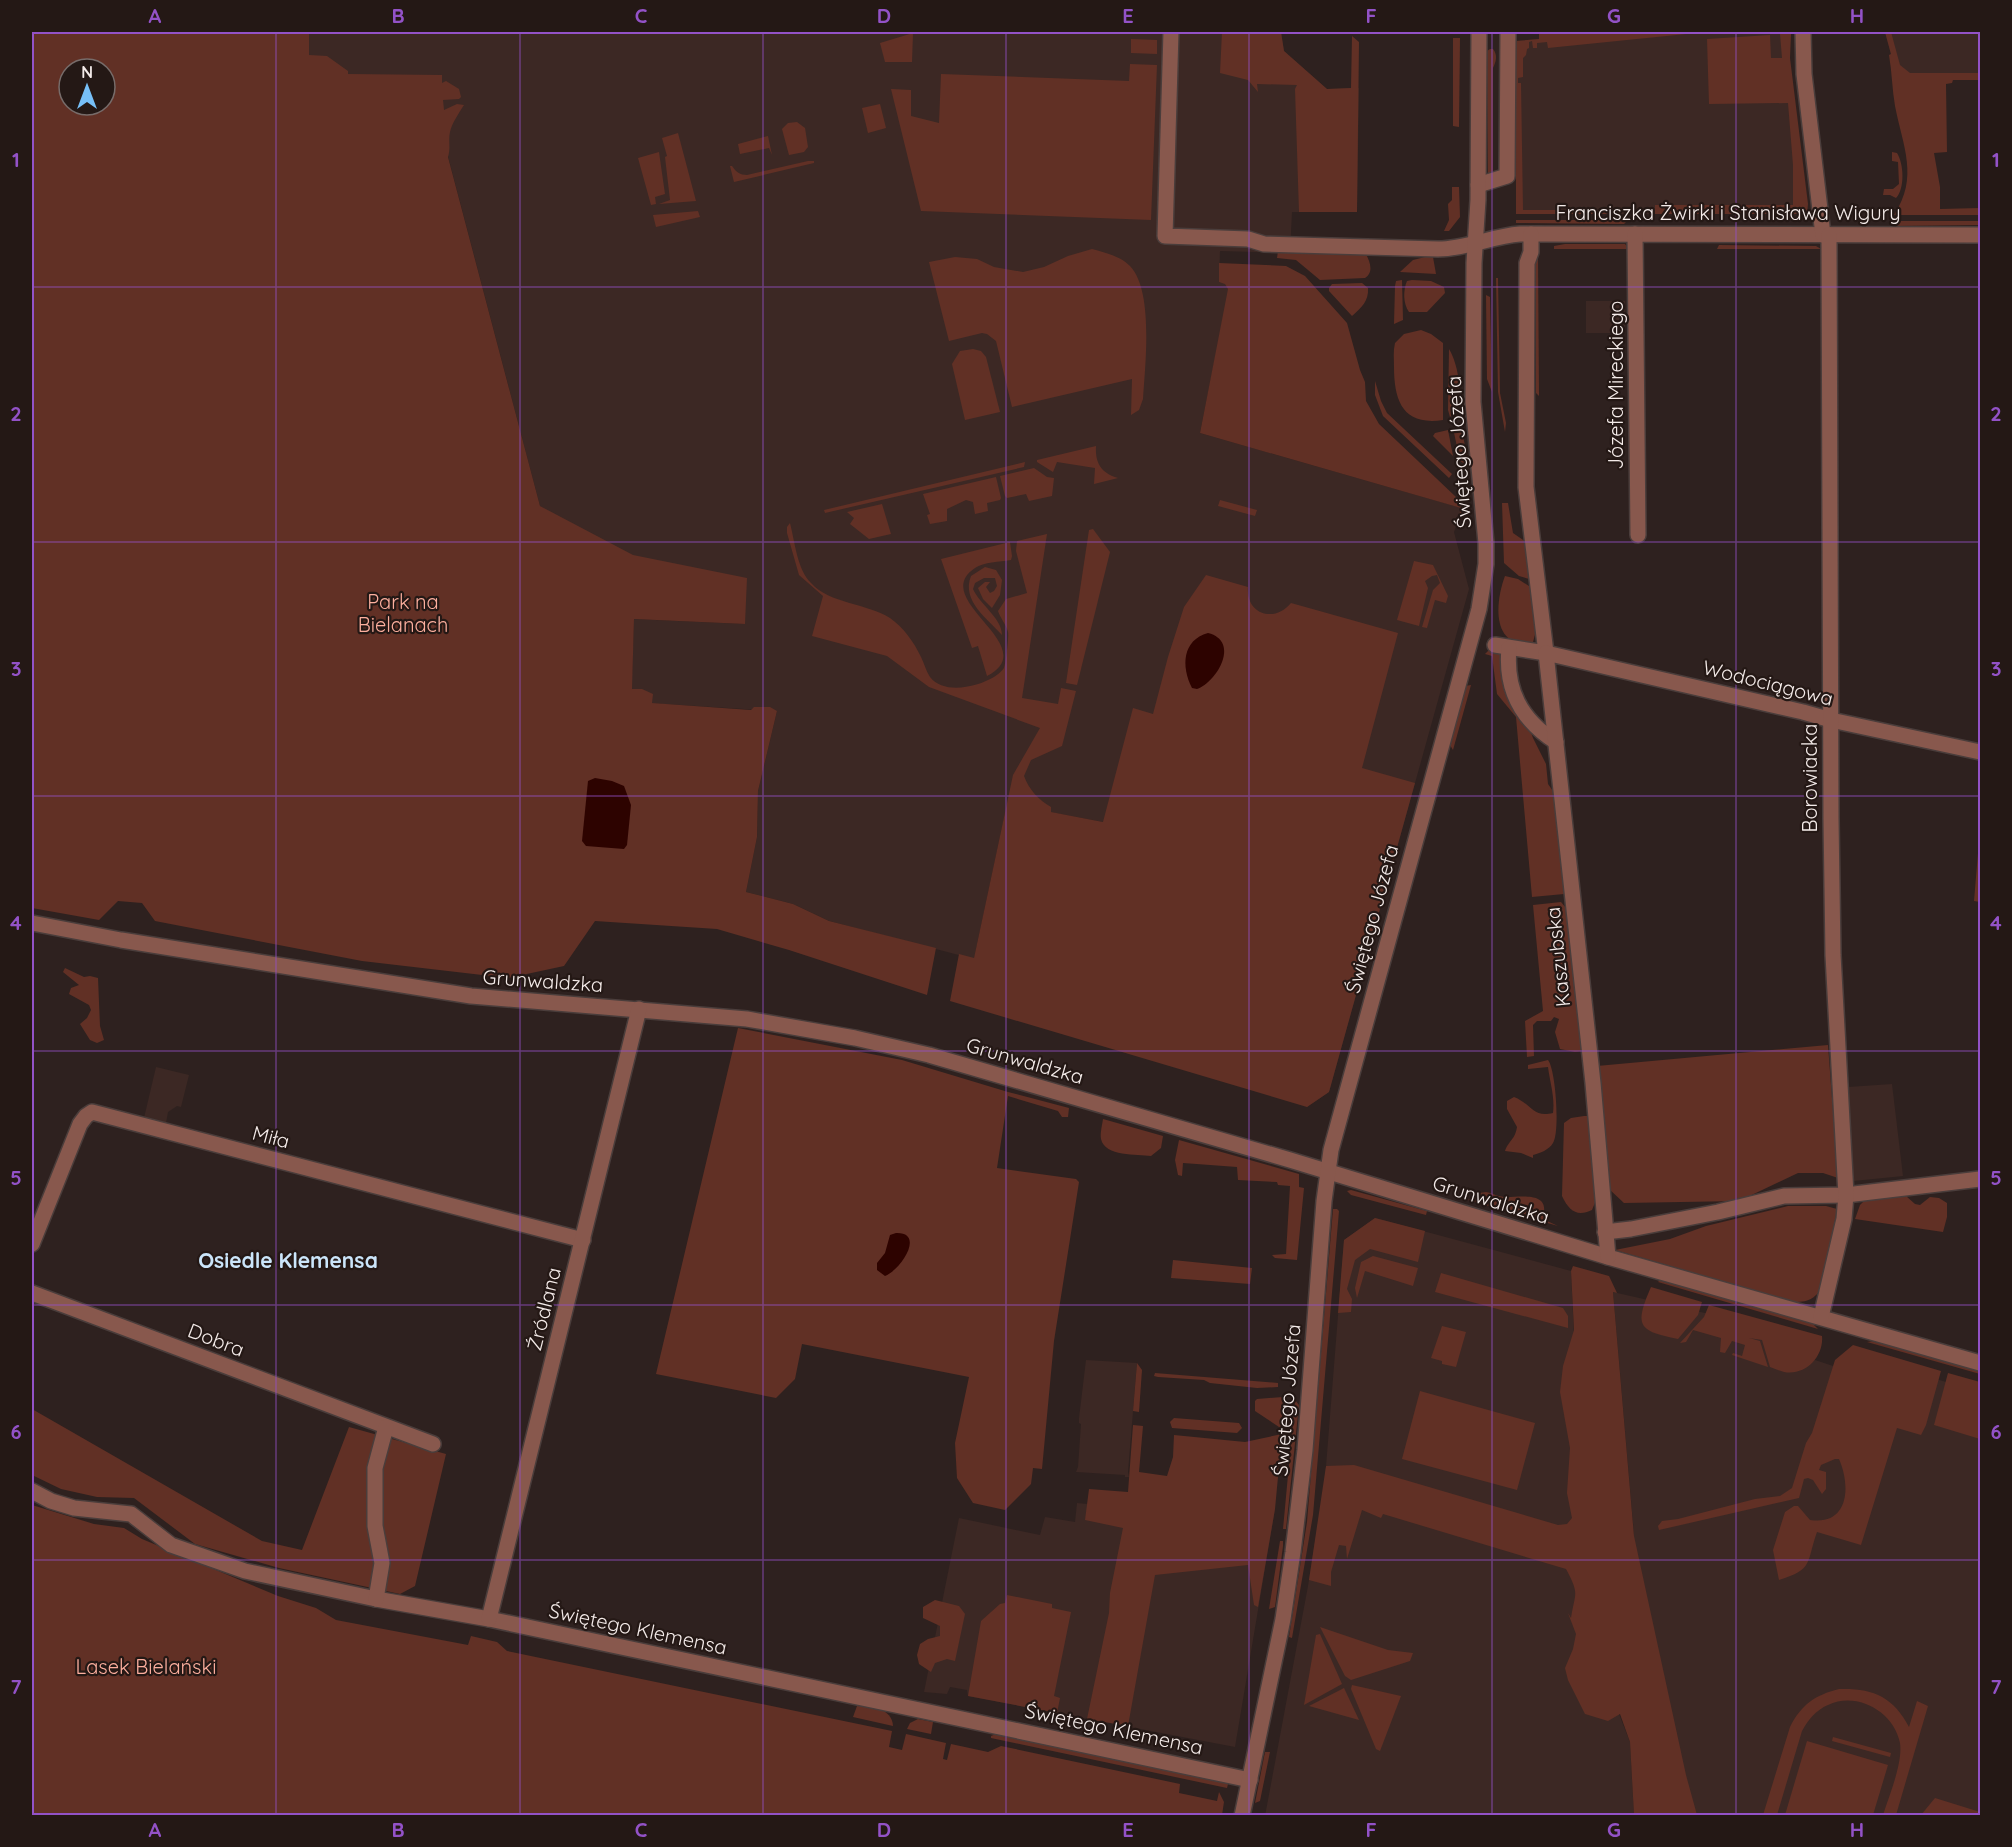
<svg xmlns="http://www.w3.org/2000/svg" width="2012" height="1847" font-family="Quicksand,sans-serif">
	<rect width="100%" height="100%" fill="#2e211f"/>
	<g fill="#3c2824">
		<polygon points="309,32 1281,32 1284,51 1327,89 1359,88 1357,212 1292,212 1290,253 1220,251 1219,282 1225,283 1229,289 1200,433 1462,508 1454,532 1469,589 1329,1092 1307,1107 1103,822 1007,804 974,959 829,921 793,904 746,892 757,837 758,791 777,711 631,702 634,619 745,624 635,571 540,506 445,145 309,73"/>
		<polygon points="1631,32 1784,32 1807,214 1516,214 1516,41"/>
		<polygon points="1885,32 1980,32 1980,74 1896,74"/>
		<rect x="1586" y="301" width="39" height="32"/>
		<polygon points="156,1067 189,1075 181,1107 177,1106 168,1112 166,1123 144,1118"/>
		<polygon points="1892,1084 1903,1176 1853,1181 1848,1087"/>
		<polygon points="1375,1218 1571,1271 1584,1550 1608,1686 1630,1742 1634,1815 1265,1816 1308,1586 1325,1479 1344,1240"/>
		<polygon points="1613,1292 1705,1313 1811,1342 1815,1360 1833,1366 1848,1353 1980,1392 1980,1815 1694,1815 1633,1549 1634,1535"/>
		<polygon points="1086,1360 1137,1363 1128,1472 1129,1477 1125,1477 1125,1475 1076,1472 1078,1467 1081,1424 1079,1423 1079,1418"/>
		<polygon points="1077,1503 1131,1508 1275,1509 1235,1747 968,1696 967,1690 950,1687 947,1694 924,1692 959,1518 1040,1535 1045,1517 1075,1522"/>
	</g>
	<g fill="#613025" fill-rule="evenodd">
		<path d="M32,32H309V55L327,56L348,71V74L442,75V83L446,81L459,89L461,97L459,99L443,100L444,110L457,104L464,105C459,113 452,123 450,132C448,141 451,147 448,157L540,506L633,555L747,578L745,624L634,619L632,689H642L653,694L652,703L751,710L754,707H770L777,711L758,791L757,837L746,892L793,904L829,921L936,948L927,995L789,950L717,929L595,921L564,966L508,978L362,961L155,921L142,903L118,901L99,920L32,908ZM69,69H105V105H69Z"/>
		<polygon points="1222,32 1281,32 1284,51 1327,89 1351,88 1352,36 1359,42 1357,212 1299,212 1295,89 1297,85 1257,84 1258,92 1248,80 1220,73"/>
		<polygon points="1539,32 1706,32 1548,48 1547,42 1537,43 1537,48 1533,48 1532,41 1529,42 1529,48 1527,49 1526,55 1523,58 1523,77 1518,78 1518,83 1521,83 1523,210 1615,210 1619,214 1516,214 1516,41 1539,39"/>
		<path d="M1885,32H1891L1900,65L1910,73H1980V80H1953L1952,83L1946,84L1947,152L1934,153L1940,187V209L1980,208V215H1894C1919,177 1903,147 1895,106C1892,89 1892,72 1889,55L1891,54Z"/>
		<polygon points="913,33 912,62 885,62 880,43"/>
		<polygon points="1780,34 1791,34 1790,58 1808,204 1807,214 1655,214 1655,205 1793,205 1793,165 1788,103 1709,104 1707,39 1770,35 1771,58 1782,58"/>
		<polygon points="1453,38 1460,38 1459,127 1453,126"/>
		<polygon points="1131,39 1157,40 1157,54 1131,53"/>
		<path d="M1490,49H1493C1498,55 1496,62 1493,68V175H1488L1487,51Z"/>
		<polygon points="1130,64 1157,65 1151,220 921,211 891,89 911,90 911,116 939,123 941,74 1129,81"/>
		<polygon points="880,104 886,128 868,133 862,108"/>
		<polygon points="797,122 805,128 808,147 804,152 789,155 782,129 788,123"/>
		<polygon points="678,133 696,201 659,204 670,200 665,157 667,156 662,138"/>
		<polygon points="768,136 772,155 769,148 740,154 738,144"/>
		<polygon points="659,152 665,194 655,197 656,204 651,205 638,158"/>
		<path d="M1892,152L1897,153C1904,164 1905,189 1896,198L1890,195H1883L1884,189H1893L1899,184L1898,162L1892,161Z"/>
		<path d="M808,161H814V163L734,182L730,166H732C736,172 740,175 747,175Z"/>
		<polygon points="1452,187 1459,187 1460,217 1449,231 1444,231 1449,220 1448,204 1452,200"/>
		<polygon points="698,211 700,217 656,227 653,215"/>
		<polygon points="1516,220 1628,220 1624,224 1516,223"/>
		<polygon points="1894,221 1980,221 1980,225 1896,226"/>
		<polygon points="1565,244 1625,244 1629,249 1554,249 1554,246"/>
		<polygon points="1719,245 1816,246 1821,249 1717,249"/>
		<path d="M1092,249C1106,253 1120,256 1130,266C1154,291 1145,366 1143,399L1139,410L1131,415L1132,379L1012,407L996,341L987,334L982,333L949,341L929,262L955,257L977,259L994,267L1023,272L1044,267L1068,256Z"/>
		<path d="M1278,251L1366,254C1370,262 1374,272 1365,278L1320,280L1296,260L1277,258Z"/>
		<polygon points="1536,255 1538,255 1539,396 1536,393"/>
		<polygon points="1429,256 1433,257 1436,274 1400,272 1413,260"/>
		<polygon points="1219,263 1286,266 1305,276 1347,323 1360,370 1365,382 1366,401 1379,424 1456,497 1462,507 1465,516 1459,516 1461,508 1200,433 1228,289 1225,284 1219,282"/>
		<polygon points="1496,278 1498,278 1500,393 1506,423 1505,432 1498,392"/>
		<polygon points="1402,280 1403,320 1394,324 1395,286 1396,281"/>
		<path d="M1412,280L1431,281L1444,287L1445,293L1427,312H1409C1403,304 1403,290 1407,281Z"/>
		<path d="M1362,283L1368,288C1369,301 1361,308 1352,316L1329,291V288L1332,284Z"/>
		<polygon points="1486,295 1490,297 1492,392 1487,379"/>
		<path d="M1421,330L1431,334L1443,343V420C1403,426 1394,401 1394,367C1394,359 1393,351 1395,343L1404,334Z"/>
		<polygon points="973,349 981,351 986,357 1000,412 965,420 952,364 960,351"/>
		<path d="M1449,349C1459,365 1465,403 1450,417L1448,410Z"/>
		<polygon points="1375,381 1381,401 1387,413 1452,474 1449,478 1383,416 1375,395"/>
		<polygon points="1459,426 1462,430 1468,462 1465,464 1460,461 1453,428"/>
		<polygon points="1448,430 1453,456 1433,436 1435,433"/>
		<path d="M1096,446C1095,463 1101,473 1118,478L1094,484L1095,468L1057,462L1053,472L1037,462V460Z"/>
		<polygon points="1025,462 1024,467 825,513 824,510"/>
		<polygon points="1034,468 1047,477 1054,478 1052,496 1029,501 1026,494 1007,498 1005,496 1000,476"/>
		<polygon points="996,477 1001,498 1000,500 987,503 988,511 975,514 973,502 966,500 947,509 947,521 930,524 927,515 930,514 923,494"/>
		<polygon points="1220,500 1257,510 1255,516 1218,506"/>
		<polygon points="1502,503 1508,503 1513,533 1526,542 1531,576 1529,579 1519,576 1504,563"/>
		<polygon points="882,504 891,534 869,539 850,524 854,518 847,512"/>
		<path d="M790,523C795,542 797,569 811,583C830,604 866,603 890,618C903,627 914,642 921,657C924,663 926,671 930,677C944,695 977,687 994,677C998,674 1001,672 1004,668C1006,663 1009,637 1008,632C1006,624 1000,618 998,611L1006,599L1027,593L1016,551L1017,541L1047,534L1022,698L1058,704L1061,688L1076,691L1062,746L1031,760L1024,776C1029,790 1039,800 1051,807V812L1103,822L1133,708L1153,714L1168,657L1184,607L1206,575L1248,587C1246,615 1275,623 1291,603L1398,633L1362,768L1415,783L1329,1092L1307,1107L950,1001L959,954L974,958L1013,775L1040,728L929,687L887,656L812,636L823,596L799,575L787,533V527Z"/>
		<polygon points="1093,529 1110,552 1077,685 1066,683 1089,530"/>
		<path d="M1010,542L1012,556L1011,560C999,562 984,562 975,568C927,600 1045,646 987,676L978,646L972,648L941,559Z"/>
		<polygon points="1414,561 1433,565 1448,596 1446,603 1435,600 1427,628 1422,627 1433,590 1440,583 1437,575 1432,576 1425,581 1428,588 1419,626 1397,620"/>
		<path d="M985,567L996,570L1002,580L1000,595L992,608L983,599L978,588L985,582H990L986,587L990,593L994,591L997,586L995,578H984L975,583L973,589C980,605 1002,618 1002,635C988,619 961,601 971,576Z"/>
		<path d="M1505,576L1518,579L1532,588L1537,627L1533,642C1491,650 1495,602 1505,576Z"/>
		<polygon points="1489,650 1502,652 1533,738 1546,764 1548,784 1555,794 1567,892 1564,894 1532,897 1516,717 1497,694 1492,656 1485,654"/>
		<polygon points="1471,685 1453,750 1450,745 1465,686"/>
		<polygon points="1979,841 1980,842 1980,902 1974,901"/>
		<polygon points="1561,902 1566,908 1584,1051 1575,1052 1560,1049 1555,1032 1559,1019 1554,1017 1551,1021 1537,1021 1533,1025 1534,1056 1527,1057 1525,1021 1543,1011 1533,905"/>
		<polygon points="65,968 84,977 90,976 98,978 100,1026 104,1040 97,1043 90,1040 80,1024 87,1018 91,1010 89,1005 69,994 71,988 79,985 63,972"/>
		<polygon points="738,1028 902,1060 1008,1092 1069,1108 1068,1117 1062,1117 1058,1111 1008,1096 997,1168 1076,1179 1079,1182 1054,1341 1042,1469 1033,1468 1031,1484 1005,1510 973,1503 957,1478 955,1443 969,1377 802,1344 795,1379 776,1398 656,1374"/>
		<polygon points="1828,1045 1838,1178 1823,1173 1798,1173 1739,1201 1624,1203 1609,1189 1597,1066"/>
		<path d="M1548,1060C1556,1070 1560,1133 1553,1143C1549,1150 1540,1153 1533,1155V1158L1521,1153L1505,1151C1509,1140 1515,1140 1517,1127L1507,1109V1101L1514,1097C1532,1104 1532,1118 1553,1113C1555,1097 1550,1083 1548,1067L1528,1069V1065Z"/>
		<path d="M1584,1116H1590L1596,1200L1592,1210C1577,1217 1569,1211 1562,1196L1564,1123L1571,1118Z"/>
		<path d="M1103,1119L1163,1136L1161,1148L1151,1156C1137,1154 1105,1157 1101,1139C1100,1133 1102,1126 1103,1119Z"/>
		<polygon points="1179,1140 1299,1174 1299,1187 1304,1188 1297,1260 1275,1258 1272,1255 1286,1254 1290,1186 1278,1185 1277,1182 1238,1180 1237,1167 1183,1163 1182,1176 1178,1175 1175,1160"/>
		<polygon points="1351,1190 1427,1211 1426,1215 1351,1195 1347,1191"/>
		<path d="M1486,1192C1493,1193 1498,1197 1505,1197C1516,1198 1551,1190 1543,1216L1545,1220L1558,1226L1468,1200L1479,1193Z"/>
		<polygon points="1906,1196 1915,1204 1920,1205 1930,1197 1939,1198 1947,1203 1947,1217 1943,1232 1855,1219 1860,1205 1864,1201"/>
		<path d="M1788,1206H1826L1837,1209L1823,1284C1817,1298 1809,1302 1795,1302L1615,1250L1670,1239L1706,1226Z"/>
		<polygon points="1333,1209 1337,1209 1339,1211 1313,1515 1292,1638 1289,1637 1307,1522"/>
		<polygon points="1375,1218 1425,1231 1418,1262 1370,1249 1355,1260 1347,1289 1352,1299 1351,1312 1338,1313 1344,1240"/>
		<polygon points="1373,1256 1418,1268 1413,1286 1365,1271 1357,1298 1355,1288 1361,1262"/>
		<polygon points="1173,1260 1252,1268 1250,1284 1171,1278"/>
		<path d="M1573,1266L1609,1276L1617,1293L1613,1292L1634,1536L1686,1775L1697,1815H1634L1630,1742L1620,1714L1608,1721L1585,1714L1568,1680L1565,1668L1573,1649L1576,1634L1568,1613L1571,1618C1575,1592 1580,1595 1566,1569L1383,1514L1381,1518L1362,1510L1347,1559L1346,1546L1339,1545L1331,1572V1586L1309,1580L1326,1466L1354,1465L1558,1525L1567,1524L1572,1518L1567,1493L1570,1448L1560,1392L1563,1366L1574,1330L1571,1271Z"/>
		<polygon points="1441,1273 1563,1308 1568,1316 1568,1328 1435,1292"/>
		<polygon points="1661,1279 1812,1323 1818,1329 1658,1282"/>
		<path d="M1651,1287L1702,1302L1698,1315L1678,1339C1638,1331 1634,1326 1651,1287Z"/>
		<path d="M1709,1305L1822,1336C1824,1356 1806,1376 1784,1372C1780,1371 1775,1369 1770,1367L1762,1340L1749,1338L1760,1341L1768,1367L1732,1355L1733,1353L1742,1356L1745,1345L1732,1341L1725,1353L1720,1352L1721,1338L1693,1330L1686,1342L1680,1343L1704,1317Z"/>
		<polygon points="1442,1326 1466,1332 1456,1367 1442,1364 1442,1361 1431,1358"/>
		<polygon points="1874,1341 1980,1371 1980,1374 1867,1342"/>
		<path d="M1853,1345L1941,1371L1926,1425L1921,1435L1897,1428L1861,1545L1817,1532C1806,1563 1814,1569 1779,1580L1773,1550L1785,1512L1794,1506H1798L1810,1520C1849,1526 1851,1486 1839,1459H1835L1821,1465L1819,1470L1826,1472V1489L1822,1494L1813,1480L1808,1478L1804,1479L1799,1498L1659,1530L1658,1526L1662,1521L1678,1519L1755,1499L1780,1496L1792,1488L1806,1443L1812,1433L1835,1360Z"/>
		<polygon points="1137,1363 1142,1370 1139,1412 1133,1411"/>
		<polygon points="1155,1373 1278,1383 1278,1387 1257,1388 1210,1383 1204,1380 1158,1377 1154,1376"/>
		<polygon points="1948,1373 1980,1382 1980,1439 1934,1425"/>
		<polygon points="1420,1391 1535,1423 1517,1490 1402,1459"/>
		<polygon points="1283,1397 1282,1429 1255,1411 1255,1401 1257,1399"/>
		<polygon points="1295,1400 1299,1405 1286,1529 1283,1529"/>
		<polygon points="32,1409 262,1541 302,1550 349,1427 446,1454 415,1586 400,1594 279,1568 195,1544 134,1498 97,1497 61,1489 32,1475"/>
		<polygon points="1174,1418 1239,1423 1242,1428 1237,1433 1172,1428 1170,1422"/>
		<polygon points="1133,1425 1143,1426 1139,1472 1167,1476 1173,1457 1174,1435 1245,1442 1282,1434 1275,1509 1258,1607 1254,1605 1248,1565 1155,1575 1128,1726 1087,1719 1109,1613 1110,1593 1123,1528 1085,1520 1089,1489 1128,1492"/>
		<polygon points="32,1505 94,1524 124,1528 142,1539 278,1596 316,1608 336,1620 468,1645 471,1636 497,1642 507,1651 892,1731 889,1747 902,1750 906,1734 946,1743 943,1759 947,1760 951,1744 988,1752 1001,1746 1180,1784 1179,1793 1217,1801 1219,1792 1224,1802 1222,1815 32,1815"/>
		<polygon points="1280,1541 1283,1541 1283,1546 1275,1607 1269,1609"/>
		<polygon points="1007,1595 1052,1604 1052,1608 1071,1612 1054,1696 1060,1698 1057,1713 968,1696 981,1621 1000,1604 1005,1603"/>
		<polygon points="935,1600 959,1606 965,1614 955,1661 947,1659 935,1663 931,1672 919,1664 917,1655 920,1644 928,1639 940,1636 940,1626 923,1618 923,1607"/>
		<polygon points="1320,1627 1388,1650 1413,1653 1410,1661 1351,1680 1345,1676"/>
		<polygon points="1320,1634 1342,1684 1304,1705 1316,1635"/>
		<polygon points="1352,1685 1401,1696 1380,1751 1376,1749 1351,1689"/>
		<polygon points="1344,1688 1359,1720 1309,1706"/>
		<path d="M1839,1689C1872,1688 1893,1696 1909,1727L1917,1701L1928,1706L1896,1815H1883C1889,1796 1903,1763 1900,1743C1894,1712 1857,1691 1828,1705C1816,1710 1808,1720 1802,1731L1777,1815H1763L1790,1727C1801,1705 1815,1695 1839,1689Z"/>
		<path d="M857,1706C871,1706 892,1708 893,1726L853,1717Z"/>
		<polygon points="918,1719 933,1722 931,1734 907,1729 910,1723"/>
		<polygon points="996,1734 1219,1780 1228,1784 1227,1788 991,1738 991,1736"/>
		<polygon points="1833,1737 1891,1753 1890,1757 1832,1741"/>
		<polygon points="1807,1741 1888,1765 1873,1815 1785,1815"/>
		<polygon points="1265,1752 1270,1752 1260,1801 1255,1803"/>
		<polygon points="1935,1798 1980,1812 1980,1815 1921,1815"/>
	</g>
	<g fill="#2d0300">
		<path d="M1208,633C1240,641 1218,681 1197,689L1192,688C1181,667 1182,640 1208,633Z"/>
		<polygon points="595,778 612,781 624,786 631,805 627,845 624,849 586,846 582,841 588,781"/>
		<path d="M896,1233C925,1232 902,1269 885,1276L877,1270V1263L885,1253L890,1235Z"/>
	</g>
	<g fill="none" stroke-linecap="round" stroke-linejoin="round">
		<g stroke="#4a3d3b" stroke-width="18">
			<g id="minor">
				<path d="M1171,32L1165,236L1248,239L1264,244L1438,249C1466,249 1492,236 1520,234L1980,235"/>
				<polyline points="1803,32 1804,74 1823,235"/>
				<polyline points="1478,185 1507,176 1508,32"/>
				<polyline points="1635,234 1638,535"/>
				<polyline points="1495,645 1546,653 1526,487 1527,263 1531,252 1531,234"/>
				<path d="M1509,648C1505,689 1520,719 1556,742"/>
				<polyline points="32,923 121,940 471,996 747,1019 855,1038 929,1055 1290,1160 1608,1257 1980,1363"/>
				<polyline points="1605,1232 1631,1229 1718,1212 1784,1196 1846,1195 1980,1179"/>
				<polyline points="32,1244 80,1124 86,1116 92,1112 583,1240"/>
				<polyline points="1608,1257 1593,1083 1546,653 1803,712 1831,720 1980,752"/>
				<polyline points="32,1293 433,1444"/>
				<polyline points="1821,1317 1844,1219 1846,1195 1833,955 1831,819 1829,235"/>
				<polyline points="32,1491 51,1501 74,1508 131,1514 171,1545 245,1571 376,1599 489,1619 1250,1780"/>
				<polyline points="376,1599 382,1563 375,1526 375,1468 386,1427"/>
				<polyline points="489,1619 639,1009"/>
				<polyline points="1242,1816 1283,1619 1293,1552 1305,1450 1324,1201 1331,1150 1479,609 1486,564 1486,543 1473,402 1474,263 1478,200 1479,32"/>
			</g>
		</g>
		<use href="#minor" stroke="#88584d" stroke-width="15"/>
	</g>
	<path fill="none" stroke="#9352c7" stroke-width="1.5" stroke-opacity="0.55" d="M276,32V1816M520,32V1816M763,32V1816M1006,32V1816M1249,32V1816M1492,32V1816M1736,32V1816M32,287H1980M32,542H1980M32,796H1980M32,1051H1980M32,1305H1980M32,1560H1980"/>
	<g text-anchor="middle" stroke-width="4.5" stroke-linejoin="round" paint-order="stroke">
		<g font-size="20" fill="#f4ebe9" stroke="#241815">
			<text x="1728" y="220">Franciszka Żwirki i Stanisława Wigury</text>
			<text transform="translate(1616 385) rotate(-90)" y="7">Józefa Mireckiego</text>
			<text transform="translate(1459 452) rotate(-94)" y="7">Świętego Józefa</text>
			<text transform="translate(1768 683) rotate(14)" y="7">Wodociągowa</text>
			<text transform="translate(1810 778) rotate(-90)" y="7">Borowiacka</text>
			<text transform="translate(1372 919) rotate(-75)" y="7">Świętego Józefa</text>
			<text transform="translate(1558 957) rotate(-96)" y="7">Kaszubska</text>
			<text transform="translate(543 981) rotate(4)" y="7">Grunwaldzka</text>
			<text transform="translate(1025 1061) rotate(16)" y="7">Grunwaldzka</text>
			<text transform="translate(271 1137) rotate(15)" y="7">Miła</text>
			<text transform="translate(1491 1200) rotate(17)" y="7">Grunwaldzka</text>
			<text transform="translate(544 1309) rotate(-76)" y="7">Źródlana</text>
			<text transform="translate(216 1340) rotate(21)" y="7">Dobra</text>
			<text transform="translate(1287 1400) rotate(-85)" y="7">Świętego Józefa</text>
			<text transform="translate(638 1629) rotate(12)" y="7">Świętego Klemensa</text>
			<text transform="translate(1114 1729) rotate(12)" y="7">Świętego Klemensa</text>
		</g>
		<g font-size="20" fill="#fdaf9e" stroke="#241815">
			<text x="403" y="609">Park na<tspan x="403" dy="23">Bielanach</tspan></text>
			<text x="146" y="1674">Lasek Bielański</text>
		</g>
		<g font-size="21" font-weight="bold" fill="#cbe5fa" stroke="#241815">
			<text x="288" y="1268">Osiedle Klemensa</text>
		</g>
	</g>
	<rect width="2012" height="1847" fill="none" stroke="#241815" stroke-width="66"/>
	<g transform="translate(87 87)"><circle r="28" fill="#241815" stroke="#776c6a" stroke-width="1.5"/>
	<path d="M0-4.5L10 22L0 15L-10 22Z" fill="#77bff7"/>
	<text y="-9" font-size="16" font-weight="bold" text-anchor="middle" fill="#f4ebe9">N</text>
	</g>
	<rect x="33" y="33" width="1946" height="1781" fill="none" stroke="#9352c7" stroke-width="2"/>
	<g font-size="20" text-anchor="middle" font-weight="bold" fill="#9352c7">
		<text x="155" y="23">A</text>
		<text x="398" y="23">B</text>
		<text x="641" y="23">C</text>
		<text x="884" y="23">D</text>
		<text x="1128" y="23">E</text>
		<text x="1371" y="23">F</text>
		<text x="1614" y="23">G</text>
		<text x="1857" y="23">H</text>
		<text x="16" y="167">1</text>
		<text x="1996" y="167">1</text>
		<text x="16" y="421">2</text>
		<text x="1996" y="421">2</text>
		<text x="16" y="676">3</text>
		<text x="1996" y="676">3</text>
		<text x="16" y="930">4</text>
		<text x="1996" y="930">4</text>
		<text x="16" y="1185">5</text>
		<text x="1996" y="1185">5</text>
		<text x="16" y="1439">6</text>
		<text x="1996" y="1439">6</text>
		<text x="16" y="1694">7</text>
		<text x="1996" y="1694">7</text>
		<text x="155" y="1837">A</text>
		<text x="398" y="1837">B</text>
		<text x="641" y="1837">C</text>
		<text x="884" y="1837">D</text>
		<text x="1128" y="1837">E</text>
		<text x="1371" y="1837">F</text>
		<text x="1614" y="1837">G</text>
		<text x="1857" y="1837">H</text>
	</g>
</svg>
